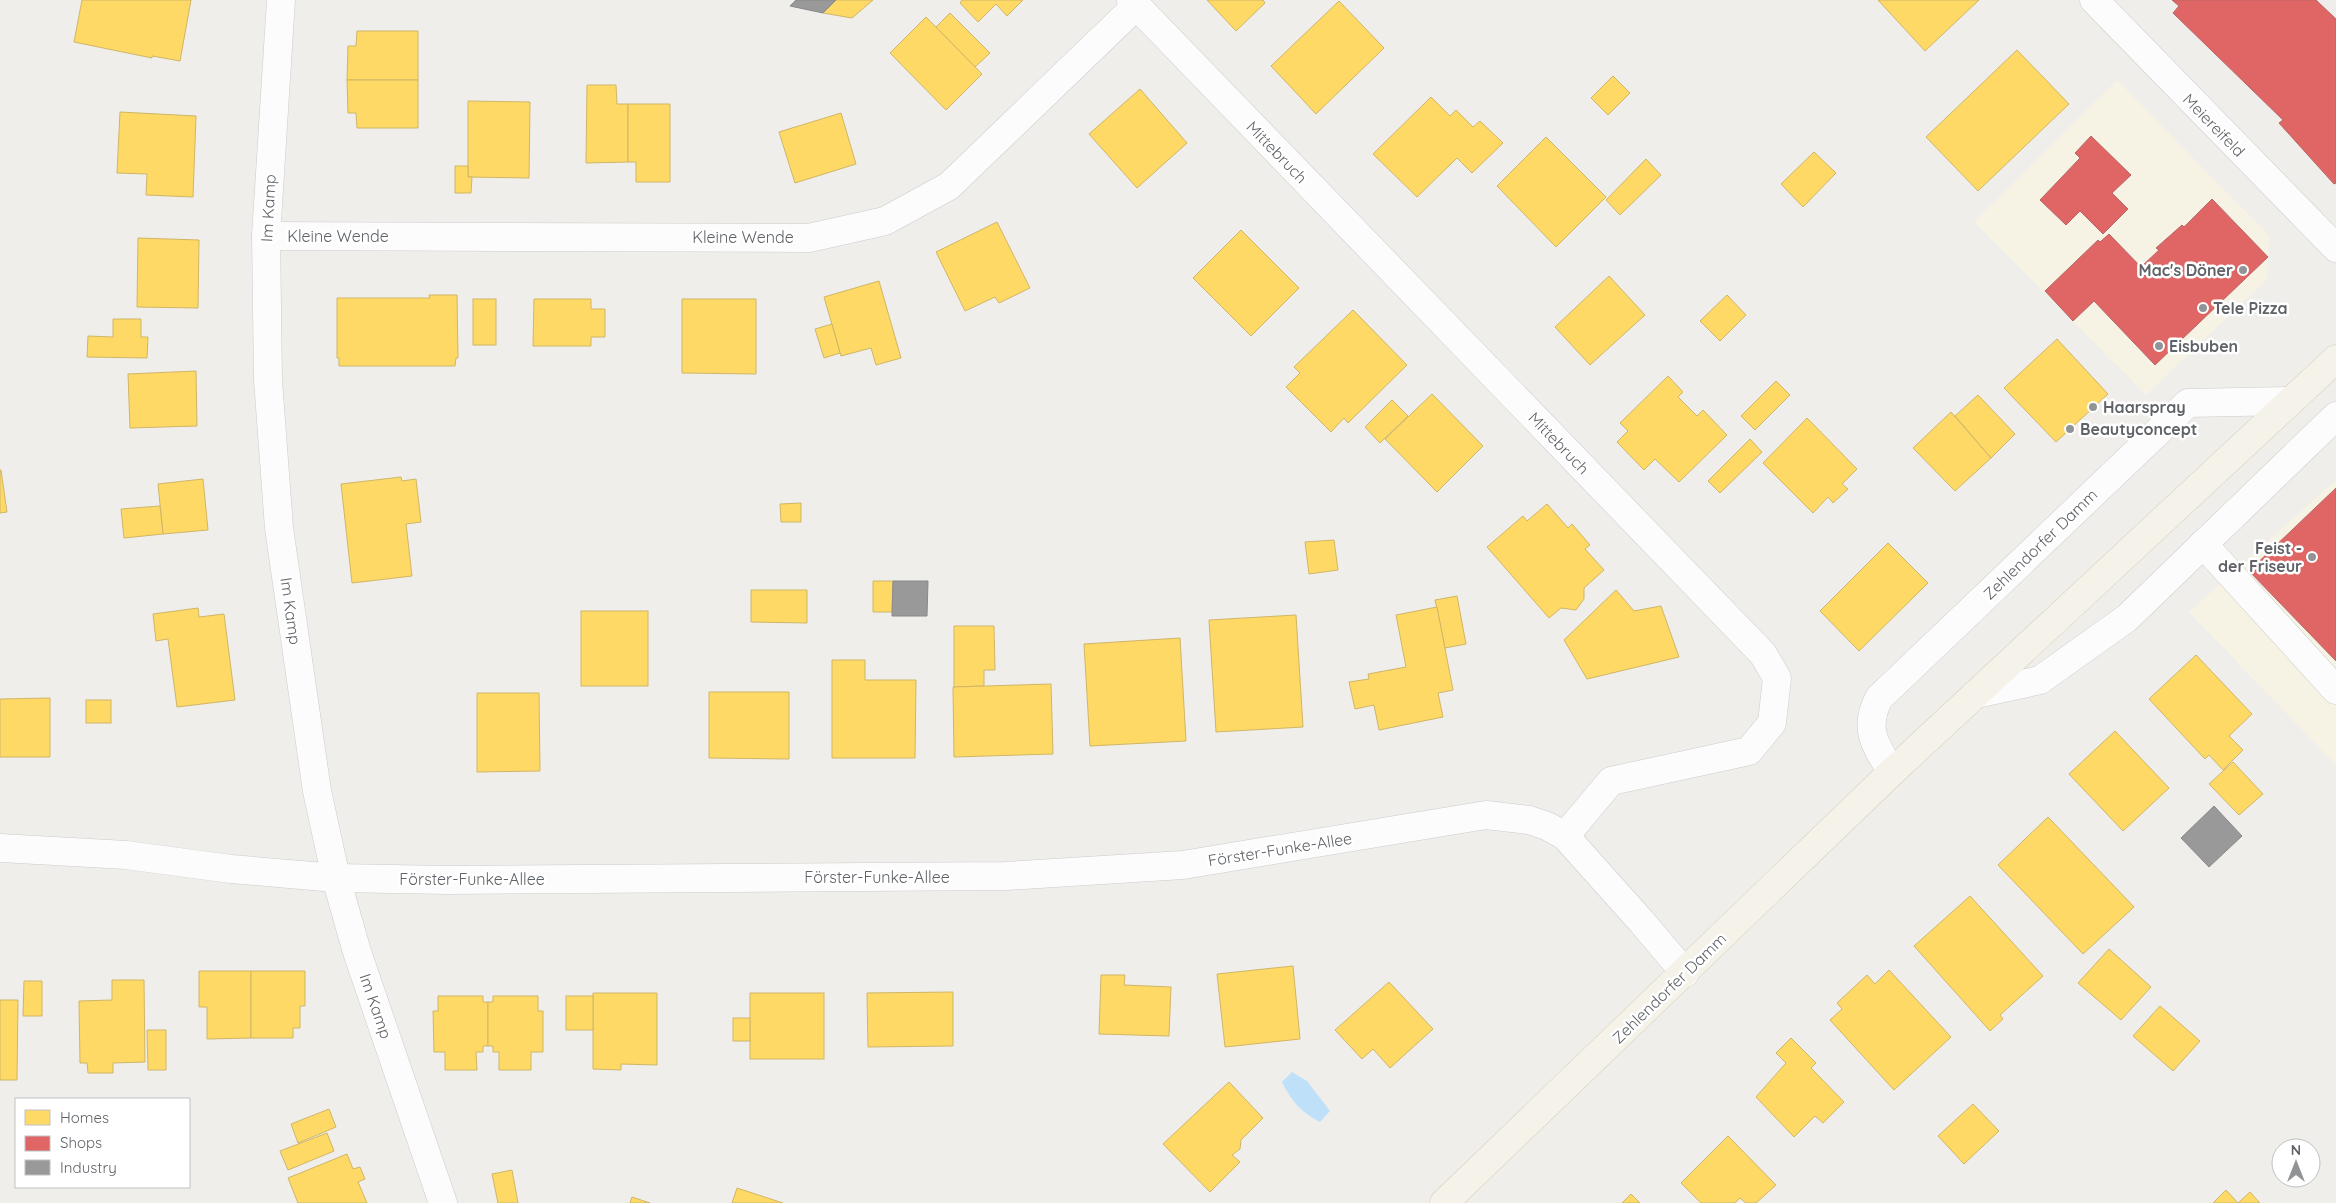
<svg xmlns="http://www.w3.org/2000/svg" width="2336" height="1203" font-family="Quicksand,sans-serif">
	<rect width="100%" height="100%" fill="#efeeea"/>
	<g fill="#f7f3e4">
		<polygon points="2117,80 2269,236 2267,279 2146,395 1974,222"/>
		<polygon points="2336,480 2336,765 2189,612"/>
	</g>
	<path fill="#bfe0f9" d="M1292,1072L1307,1081L1330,1111L1320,1122C1301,1112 1291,1101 1282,1082Z"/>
	<g fill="#ffd966" stroke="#cfb667">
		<polygon points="82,0 191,0 180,61 152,56 152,58 74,42"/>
		<polygon points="836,0 873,0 852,18 823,13"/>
		<polygon points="962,0 1023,0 1007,16 996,4 978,22 960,3"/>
		<polygon points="1207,0 1263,0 1265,3 1236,31"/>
		<polygon points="1878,0 1979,0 1925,51"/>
		<polygon points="1339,1 1384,48 1316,114 1271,66"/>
		<polygon points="950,13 990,53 975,67 936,27"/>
		<polygon points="926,17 982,74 946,110 890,53"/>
		<polygon points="357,31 418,31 418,80 347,80 348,46 356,46"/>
		<polygon points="2017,50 2069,104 1978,191 1926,137"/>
		<polygon points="1613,76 1630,93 1608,115 1591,98"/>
		<polygon points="347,80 418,80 418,128 357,128 356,113 348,113"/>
		<polygon points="587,85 616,85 617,104 628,104 628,162 586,163"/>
		<polygon points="1140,89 1187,143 1137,188 1089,134"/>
		<polygon points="1431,97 1450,116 1456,110 1473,127 1480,121 1503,143 1472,173 1457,158 1417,197 1373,154"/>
		<polygon points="468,101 530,102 529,178 468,177"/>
		<polygon points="628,104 670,104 670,182 636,182 636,162 628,162"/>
		<polygon points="120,112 196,116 193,197 146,195 147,174 117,173"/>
		<polygon points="841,113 856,164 795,183 779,132"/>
		<polygon points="1546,137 1606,197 1556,247 1497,186"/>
		<polygon points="1814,152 1836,173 1803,207 1781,184"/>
		<polygon points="1646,159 1661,175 1620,215 1606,200"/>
		<polygon points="455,166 468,166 468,177 472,177 471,193 455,193"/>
		<polygon points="997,222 1030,288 999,303 995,297 965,311 936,252"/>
		<polygon points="1241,230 1299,288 1251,336 1193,278"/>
		<polygon points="138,238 199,240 198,308 137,307"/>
		<polygon points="1609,276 1645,315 1590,365 1555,327"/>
		<polygon points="879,281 901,358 876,365 871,348 841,356 824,297"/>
		<polygon points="429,295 457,295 458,358 456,358 455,366 339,366 339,358 337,358 337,298 430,298"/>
		<polygon points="1727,295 1746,315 1720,341 1700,321"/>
		<rect x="473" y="299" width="23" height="46"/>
		<polygon points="534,299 591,299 591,309 605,309 605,337 591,337 591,346 533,346"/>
		<polygon points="682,299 756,299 756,374 682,373"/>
		<polygon points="1353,310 1407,365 1348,423 1344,418 1331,432 1286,387 1300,373 1294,367"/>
		<polygon points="113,319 141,319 141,337 148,337 147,358 87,357 88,336 113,337"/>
		<polygon points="832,324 840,353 824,358 815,329"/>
		<polygon points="2057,339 2108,394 2056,442 2004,388"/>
		<polygon points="196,371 197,426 130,428 128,374"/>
		<polygon points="1668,376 1683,392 1678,397 1697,416 1703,410 1727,435 1679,482 1655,459 1644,470 1617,442 1628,431 1620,423"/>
		<polygon points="1776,381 1790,395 1755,430 1741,416"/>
		<polygon points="1432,394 1483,446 1437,492 1385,439"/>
		<polygon points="1978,395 2015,434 1991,458 1955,416"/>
		<polygon points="1392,400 1408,416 1380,443 1365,427"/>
		<polygon points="1951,412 1991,458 1955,491 1913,448"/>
		<polygon points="1807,418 1857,469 1842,484 1848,489 1833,503 1828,497 1813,513 1763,463"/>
		<polygon points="1750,439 1762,452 1720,493 1708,481"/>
		<polygon points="1,470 7,512 0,513 0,470"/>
		<polygon points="401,477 402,481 416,479 421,522 406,524 412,576 352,583 341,484"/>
		<polygon points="203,479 208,530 163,534 158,484"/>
		<polygon points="801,503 801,522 781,522 780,504"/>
		<polygon points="1547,504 1568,528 1572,524 1590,545 1585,549 1604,570 1584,588 1584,599 1576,610 1561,608 1549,618 1487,547 1523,516 1527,521"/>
		<polygon points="160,506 163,534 124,538 121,509"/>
		<polygon points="1334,540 1338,570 1309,574 1305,542"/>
		<polygon points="1888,543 1928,583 1859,651 1820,611"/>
		<polygon points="873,581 893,581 892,612 873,612"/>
		<polygon points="751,590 807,590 807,623 751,622"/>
		<polygon points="1616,590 1634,611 1661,606 1679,657 1587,679 1564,640"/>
		<polygon points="1457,596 1466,644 1445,648 1435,600"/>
		<polygon points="1437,607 1453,690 1438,693 1443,717 1379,730 1374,705 1355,709 1349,682 1369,679 1368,674 1406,667 1396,615"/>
		<polygon points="198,608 199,617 224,614 235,700 177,707 168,639 156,641 153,614"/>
		<rect x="581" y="611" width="67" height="75"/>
		<polygon points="1296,615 1303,727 1216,732 1209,620"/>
		<polygon points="954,626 994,626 995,670 984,670 984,686 954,687"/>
		<polygon points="1180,638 1186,741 1090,746 1084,644"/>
		<polygon points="2196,655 2252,714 2229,736 2243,750 2223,770 2209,755 2205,759 2149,699"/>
		<polygon points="832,660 865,660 865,680 916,680 915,758 832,758"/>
		<polygon points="1051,684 1053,754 954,757 953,687"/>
		<polygon points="709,692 789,692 789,759 709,758"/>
		<polygon points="477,693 539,693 540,771 477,772"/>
		<polygon points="50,698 50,757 0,757 0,699"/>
		<rect x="86" y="700" width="25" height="23"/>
		<polygon points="2115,731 2169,788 2123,831 2069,774"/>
		<polygon points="2233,762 2263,794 2239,815 2209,784"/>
		<polygon points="2048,817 2134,907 2083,954 1998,865"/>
		<polygon points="1970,896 2043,976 2000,1015 2003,1019 1990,1031 1914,946"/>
		<polygon points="2109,949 2151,987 2121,1020 2078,983"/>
		<polygon points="1293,966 1300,1039 1225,1047 1217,974"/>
		<polygon points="1889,970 1951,1037 1894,1090 1830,1020 1842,1009 1837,1003 1867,975 1875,984"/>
		<polygon points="199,971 251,971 251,1038 207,1039 207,1007 199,1007"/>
		<polygon points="251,971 305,971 305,1006 300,1006 300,1028 293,1028 293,1038 251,1038"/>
		<polygon points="1101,975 1125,975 1124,985 1171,987 1169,1036 1099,1034"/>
		<polygon points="112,980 144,980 145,1062 113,1063 113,1073 88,1073 87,1063 80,1063 79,1001 112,1000"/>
		<polygon points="24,981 42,981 42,1016 23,1016"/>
		<polygon points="1389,982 1433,1029 1390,1068 1373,1049 1362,1059 1335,1030"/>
		<polygon points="953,992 953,1046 868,1047 867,993"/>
		<polygon points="593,993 657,993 657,1065 621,1064 621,1070 593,1069"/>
		<rect x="750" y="993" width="74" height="66"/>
		<polygon points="438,996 483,996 483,1002 488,1002 488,1046 483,1046 483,1052 476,1052 477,1070 445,1070 445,1052 434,1052 433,1011 438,1011"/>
		<polygon points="493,996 538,996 538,1011 543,1011 543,1052 531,1052 531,1070 499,1070 499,1052 493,1052 493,1046 488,1046 488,1002 493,1002"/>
		<rect x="566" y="996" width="27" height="34"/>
		<polygon points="0,1000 18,1000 17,1080 0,1080"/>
		<polygon points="2160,1006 2200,1041 2173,1071 2133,1036"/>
		<rect x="733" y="1018" width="17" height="23"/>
		<polygon points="147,1030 166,1030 166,1070 148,1070"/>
		<polygon points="1791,1038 1816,1063 1811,1068 1844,1102 1823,1123 1815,1116 1794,1137 1756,1097 1786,1063 1776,1053"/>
		<polygon points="1229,1082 1263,1118 1241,1140 1240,1149 1232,1155 1240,1162 1210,1192 1163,1144"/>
		<polygon points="1973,1104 1999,1131 1964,1164 1938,1136"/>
		<polygon points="329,1109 336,1127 298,1143 291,1124"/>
		<polygon points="327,1133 334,1151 288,1170 280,1151"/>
		<polygon points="1728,1136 1776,1185 1756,1203 1746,1203 1740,1198 1735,1203 1701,1203 1681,1183"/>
		<polygon points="347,1154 353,1169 360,1167 365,1179 358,1182 367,1203 298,1203 288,1178"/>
		<polygon points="512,1170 518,1203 498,1203 492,1174"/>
		<polygon points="737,1188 783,1203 732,1203"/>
		<polygon points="2226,1190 2238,1203 2250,1192 2260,1203 2213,1203"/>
		<polygon points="1631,1194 1640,1203 1622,1203"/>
		<polygon points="632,1197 650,1203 630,1203"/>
	</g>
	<g fill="#e06666" stroke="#b96567">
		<polygon points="2172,0 2316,0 2336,19 2336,183 2334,184 2279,123 2283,120 2173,13 2179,6"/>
		<polygon points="2091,136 2131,175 2112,193 2128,209 2103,234 2080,211 2066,225 2040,200 2080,158 2075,153"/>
		<polygon points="2212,199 2268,257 2155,365 2094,301 2073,321 2045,291 2098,240 2100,242 2109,234 2141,267 2159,250 2156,248 2182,225 2184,227"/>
		<polygon points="2336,488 2336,661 2249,571"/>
	</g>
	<g fill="#999" stroke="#88898a">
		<polygon points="796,0 836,0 823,13 790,6"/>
		<polygon points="893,581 928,581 927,616 892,616"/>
		<polygon points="2214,806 2242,836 2209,867 2181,838"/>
	</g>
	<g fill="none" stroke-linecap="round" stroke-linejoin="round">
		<g stroke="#cbcccc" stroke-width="29">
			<g id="minor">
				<polyline points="281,0 266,236 268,380 279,528 317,791 336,878 357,952 443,1203"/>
				<polyline points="1131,0 1763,654 1777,678 1772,723 1749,751 1611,781 1565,836"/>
				<polyline points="2094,0 2336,248"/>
				<polyline points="266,236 809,238 885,221 949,186 1136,6"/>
				<polyline points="2203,544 2336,690"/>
				<polyline points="1976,694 2040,680 2127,618 2336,416"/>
				<path d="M1892,772C1875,745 1863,729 1879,698L2188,403L2288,401"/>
				<polyline points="0,848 126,855 231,869 336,878 448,880 1006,876 1183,865 1486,815 1529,820 1547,826 1565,836 1641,921 1685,973"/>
			</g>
		</g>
		<g stroke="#d7ceb8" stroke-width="29">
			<polyline id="major" points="1444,1203 1892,772 2336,359"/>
		</g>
		<use href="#minor" stroke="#fdfcfc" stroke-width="28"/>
		<use href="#major" stroke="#f4f2e9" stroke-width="28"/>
	</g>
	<g fill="#919496" stroke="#fff" stroke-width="2">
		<circle cx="2243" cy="270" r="5"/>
		<circle cx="2203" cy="308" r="5"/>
		<circle cx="2159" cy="346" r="5"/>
		<circle cx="2093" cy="407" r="5"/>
		<circle cx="2070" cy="429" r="5"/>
		<circle cx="2312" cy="557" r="5"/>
	</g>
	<g text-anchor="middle" stroke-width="5" stroke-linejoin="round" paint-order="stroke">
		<g font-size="16" fill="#5f6368" stroke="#fff">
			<text transform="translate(2214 125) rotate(46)" y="6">Meiereifeld</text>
			<text transform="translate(1277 152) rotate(46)" y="6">Mittebruch</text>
			<text transform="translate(268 208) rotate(-87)" y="6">Im Kamp</text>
			<text x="338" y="242">Kleine Wende</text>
			<text x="743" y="243">Kleine Wende</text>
			<text transform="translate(1559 443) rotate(46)" y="6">Mittebruch</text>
			<text transform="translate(2040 544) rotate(-44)" y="6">Zehlendorfer Damm</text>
			<text transform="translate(291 611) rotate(82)" y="6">Im Kamp</text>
			<text transform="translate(1280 849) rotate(-9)" y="6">Förster-Funke-Allee</text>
			<text x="877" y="883">Förster-Funke-Allee</text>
			<text x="472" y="885">Förster-Funke-Allee</text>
			<text transform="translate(1669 988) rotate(-44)" y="6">Zehlendorfer Damm</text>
			<text transform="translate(376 1006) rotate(71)" y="6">Im Kamp</text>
		</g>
		<g font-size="16" font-weight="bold" fill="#5f6368" stroke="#fff" text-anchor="start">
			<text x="2233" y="276" text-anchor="end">Mac's Döner</text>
			<text x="2213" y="314">Tele Pizza</text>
			<text x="2169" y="352">Eisbuben</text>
			<text x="2103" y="413">Haarspray</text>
			<text x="2080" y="435">Beautyconcept</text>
			<text x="2302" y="554" text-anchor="end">Feist -<tspan x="2302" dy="18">der Friseur</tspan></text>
		</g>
	</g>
	<rect x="15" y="1098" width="175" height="90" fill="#ffffff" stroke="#bfc1c3"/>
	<rect x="25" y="1110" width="25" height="15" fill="#ffd966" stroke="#bfc1c3"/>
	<text x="60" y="1123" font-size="15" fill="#5f6368">Homes</text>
	<rect x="25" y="1136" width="25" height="15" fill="#e06666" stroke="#bfc1c3"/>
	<text x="60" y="1148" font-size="15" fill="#5f6368">Shops</text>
	<rect x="25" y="1160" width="25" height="15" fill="#999999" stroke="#bfc1c3"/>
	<text x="60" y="1173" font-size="15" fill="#5f6368">Industry</text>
	<g transform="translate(2296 1163)"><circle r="24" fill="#ffffff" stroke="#bfc1c3"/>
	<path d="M0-4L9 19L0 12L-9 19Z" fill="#919496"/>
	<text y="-8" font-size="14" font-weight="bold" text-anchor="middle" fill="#5f6368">N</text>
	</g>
</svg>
